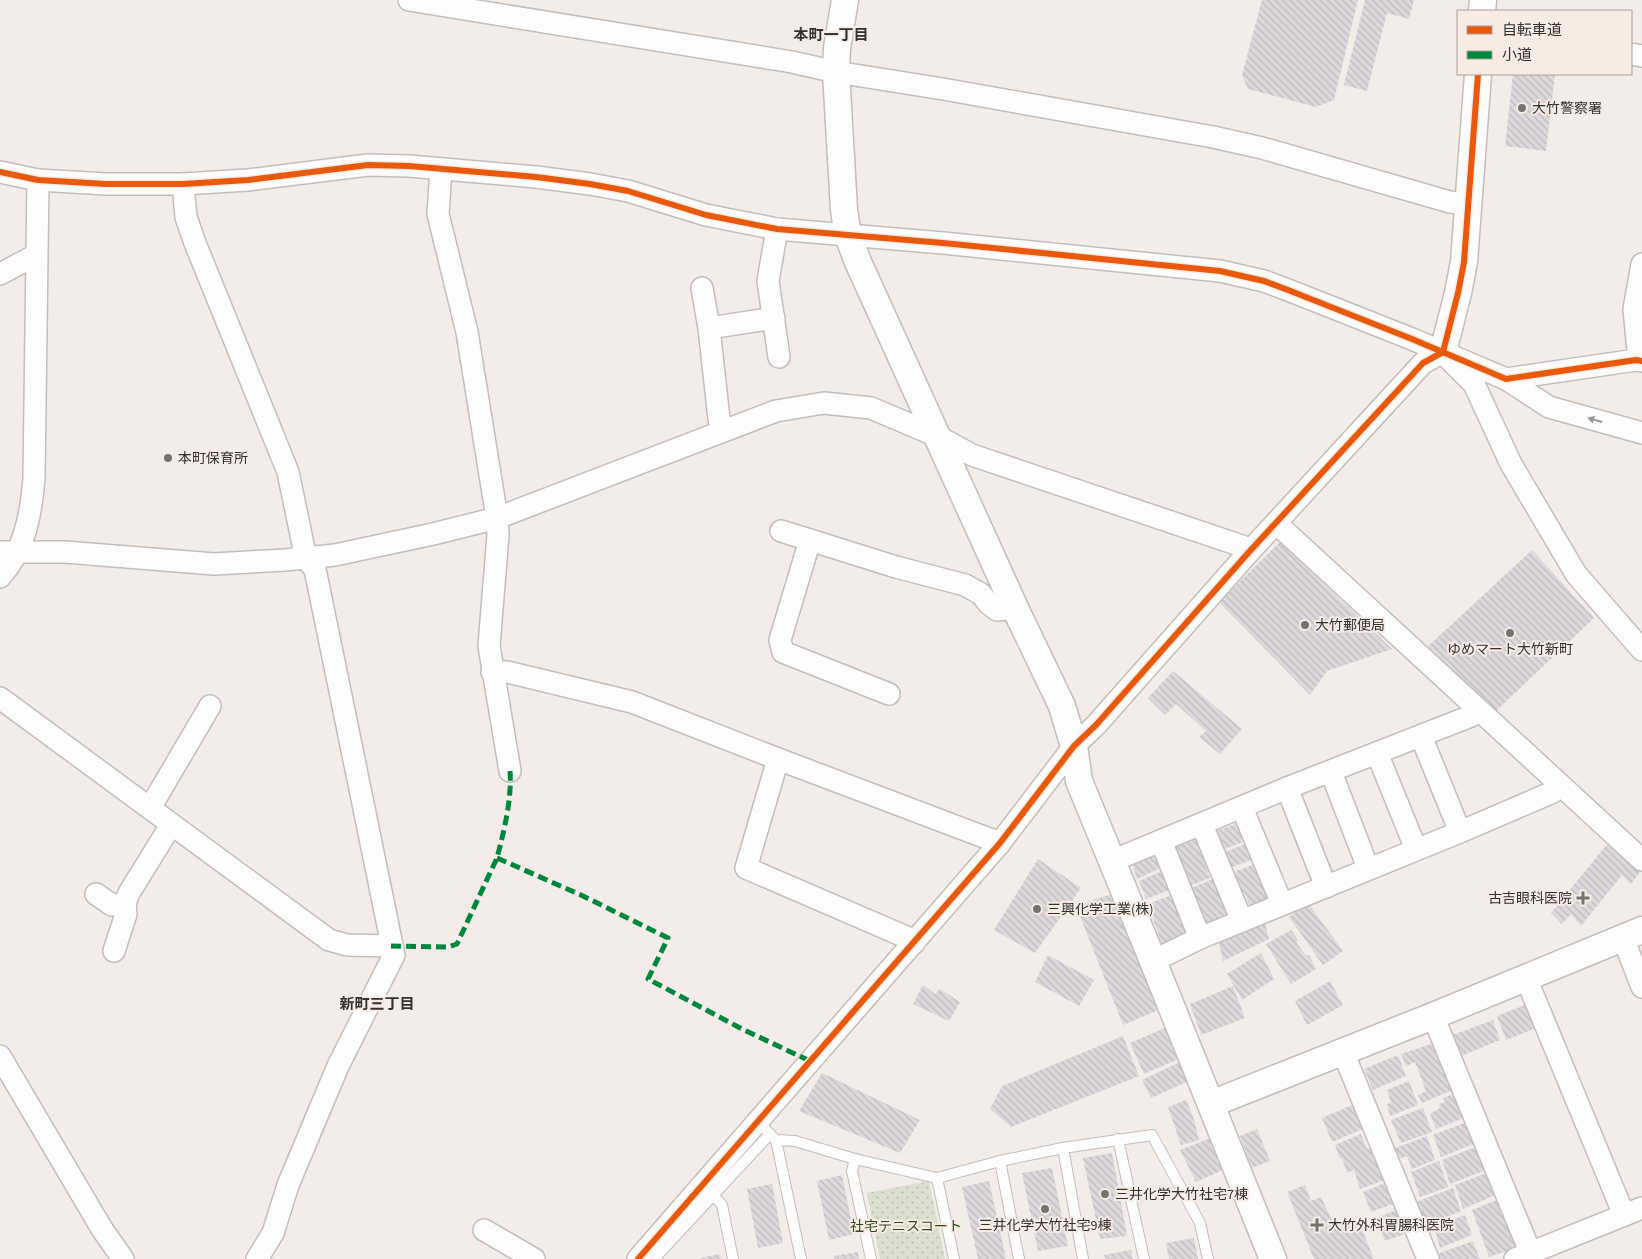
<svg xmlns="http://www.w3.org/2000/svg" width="1642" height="1259" font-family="'Source Sans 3','Noto Sans JP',sans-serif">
	<defs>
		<pattern id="green-dots" width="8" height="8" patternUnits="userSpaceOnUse" patternTransform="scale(1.25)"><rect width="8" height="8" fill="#dadfcf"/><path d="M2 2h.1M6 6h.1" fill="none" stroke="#bcc0b2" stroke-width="1.8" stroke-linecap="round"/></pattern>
		<pattern id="building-back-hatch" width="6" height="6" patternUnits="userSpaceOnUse" patternTransform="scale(1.25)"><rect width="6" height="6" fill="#ddd8dc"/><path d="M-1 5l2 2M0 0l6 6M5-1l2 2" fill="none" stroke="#bebabd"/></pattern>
	</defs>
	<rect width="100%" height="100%" fill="#f3ece8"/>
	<polygon fill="url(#green-dots)" points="929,1181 945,1259 880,1259 867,1193"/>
	<g fill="url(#building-back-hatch)">
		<polygon points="1262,0 1358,0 1334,100 1316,107 1248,89 1242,75"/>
		<polygon points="1365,0 1414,0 1409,19 1387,13 1367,91 1344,85"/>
		<polygon points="1513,74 1555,74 1546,151 1505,146"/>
		<polygon points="1280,542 1392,649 1327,671 1310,695 1219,602"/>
		<polygon points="1532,550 1594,618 1494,713 1425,649"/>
		<polygon points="1173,671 1242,729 1220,754 1199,737 1206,731 1176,704 1165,715 1148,698"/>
		<polygon points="1240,823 1246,841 1217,852 1209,833"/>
		<polygon points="1201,836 1209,855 1203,857 1210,878 1186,887 1174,846"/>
		<polygon points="1250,842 1257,858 1224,870 1225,852"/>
		<polygon points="1608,843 1640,872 1631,884 1622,875 1581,926 1571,914 1562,924 1551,913"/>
		<polygon points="1158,849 1165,866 1137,879 1132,863"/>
		<polygon points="1038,859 1081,888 1035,953 994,930"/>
		<polygon points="1253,865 1256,870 1263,868 1277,902 1251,909 1244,892 1235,895 1228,874"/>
		<polygon points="1167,869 1175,888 1146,899 1139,881"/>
		<polygon points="1217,877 1234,917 1205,929 1187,890"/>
		<polygon points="1114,893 1161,1009 1123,1025 1076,906"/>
		<polygon points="1174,894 1190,938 1163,948 1148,904"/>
		<polygon points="1308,903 1343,951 1323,965 1289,917"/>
		<polygon points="1265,923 1269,939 1223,961 1218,939"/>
		<polygon points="1291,930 1298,940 1296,942 1306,956 1309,955 1316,969 1291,984 1266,944"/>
		<polygon points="1261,953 1274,979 1242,1000 1227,974"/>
		<polygon points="1048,955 1094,980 1079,1006 1035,982"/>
		<polygon points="1330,981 1343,1005 1307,1025 1295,1001"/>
		<polygon points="923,985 935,994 940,989 960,1002 949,1021 913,1004"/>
		<polygon points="1233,986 1245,1018 1201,1035 1190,1004"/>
		<polygon points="1532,1002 1541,1026 1506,1040 1497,1016"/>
		<polygon points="1493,1020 1500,1040 1461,1056 1453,1035"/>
		<polygon points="1167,1027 1181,1058 1144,1074 1130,1043"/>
		<polygon points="1123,1036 1139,1076 1011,1127 990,1109 1002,1086"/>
		<polygon points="1437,1042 1455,1089 1422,1103 1418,1095 1426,1091 1415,1062 1406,1066 1401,1054"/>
		<polygon points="1398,1055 1406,1076 1373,1090 1364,1069"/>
		<polygon points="1180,1062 1189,1081 1151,1098 1142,1080"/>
		<polygon points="822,1073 920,1120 900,1153 799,1111"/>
		<polygon points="1409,1081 1418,1105 1390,1116 1387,1104 1391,1103 1387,1090"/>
		<polygon points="1456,1093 1466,1117 1436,1129 1430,1114 1440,1108 1439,1104 1445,1102 1443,1098"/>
		<polygon points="1186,1100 1194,1119 1199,1140 1181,1145 1168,1107"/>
		<polygon points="1352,1105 1363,1129 1332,1142 1322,1118"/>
		<polygon points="1423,1108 1432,1132 1401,1143 1391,1120"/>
		<polygon points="1467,1122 1476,1143 1441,1157 1433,1135"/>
		<polygon points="1257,1129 1270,1161 1252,1168 1240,1136"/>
		<polygon points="1361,1134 1367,1149 1374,1146 1387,1179 1360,1189 1354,1170 1347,1173 1342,1158 1340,1159 1335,1145"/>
		<polygon points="1427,1136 1435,1160 1412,1169 1407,1156 1396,1160 1393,1149"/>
		<polygon points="1211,1138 1223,1170 1196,1182 1180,1150"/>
		<polygon points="1478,1146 1486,1170 1450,1184 1442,1160"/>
		<polygon points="1112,1153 1127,1236 1100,1239 1083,1158"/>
		<polygon points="1439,1161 1448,1187 1420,1197 1411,1172"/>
		<polygon points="1052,1168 1068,1246 1038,1251 1022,1173"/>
		<polygon points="1492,1171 1500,1193 1463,1209 1455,1185"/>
		<polygon points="842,1175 854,1234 829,1240 817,1181"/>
		<polygon points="989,1181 1006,1259 978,1259 962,1187"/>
		<polygon points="1390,1181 1398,1202 1371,1212 1363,1192"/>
		<polygon points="772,1184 783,1243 758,1248 747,1189"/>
		<polygon points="1305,1185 1311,1201 1321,1197 1336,1229 1358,1220 1374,1259 1314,1259 1287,1192"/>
		<polygon points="1453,1188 1461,1211 1424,1226 1416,1202"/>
		<polygon points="1504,1197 1522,1246 1489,1257 1472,1210"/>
		<polygon points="1401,1208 1410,1232 1385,1241 1376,1218"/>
		<polygon points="1465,1215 1472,1235 1440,1248 1434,1226"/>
		<polygon points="1194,1238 1198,1259 1169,1259 1166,1243"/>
		<polygon points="1473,1241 1480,1259 1438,1259 1437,1254"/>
		<polygon points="1131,1250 1133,1259 1105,1259 1104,1255"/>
		<polygon points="858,1252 859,1259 834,1259 834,1256"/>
		<polygon points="720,1254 721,1259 700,1259 700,1258"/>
	</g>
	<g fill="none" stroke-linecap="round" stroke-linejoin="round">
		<g stroke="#c3bebb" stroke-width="12">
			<g id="service">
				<polyline points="757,1121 776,1140 795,1141 855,1159 937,1178 1000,1161 1063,1148 1152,1135 1200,1223 1208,1259"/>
				<polyline points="1118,1139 1144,1259"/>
				<polyline points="776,1140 801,1259"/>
				<polyline points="1063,1148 1083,1259"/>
				<polyline points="855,1159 852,1171 871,1259"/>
				<polyline points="1000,1161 1019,1259"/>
				<polyline points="937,1178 954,1259"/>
				<polyline points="713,1195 722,1205 733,1259"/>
				<polyline points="654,1259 770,1134"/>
			</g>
		</g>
		<g stroke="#c3bebb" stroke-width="24">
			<g id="minor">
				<polyline points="409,0 792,62 836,72 943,89 1213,137 1262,148 1450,202 1468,204"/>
				<polyline points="1631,54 1642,56"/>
				<polyline points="441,169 438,214 467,332 497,518 498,535 489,646 510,771"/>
				<polyline points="0,172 38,180 106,184 183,184 248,180 368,165 409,166 536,177 590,184 628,191 706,215 777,229 943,243 1220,271 1264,281 1288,290 1412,339 1506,379 1636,360 1642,361"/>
				<polyline points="183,184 186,217 195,243 288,472 306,559 315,569 394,955 338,1066 288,1185 273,1233 257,1259"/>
				<polyline points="777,229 768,281 779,357"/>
				<polyline points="0,274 36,255"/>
				<polyline points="702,288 709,328 774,318"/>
				<polyline points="709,328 719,419 723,431"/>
				<polyline points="1448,358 1474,384 1511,464 1576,574 1642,650"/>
				<polyline points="1636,360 1638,351 1634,309 1642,264"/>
				<polyline points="1506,379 1549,407 1642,433"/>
				<polyline points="1277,524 1642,860"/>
				<polyline points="781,531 810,540 780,640 783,652 889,694"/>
				<polyline points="810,540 896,567 965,585 981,594 989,604 997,610 1015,608"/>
				<polyline points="0,552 65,552 214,564 285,560 335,555 433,534 497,518 776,411 824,403 871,408 937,436 972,455 1242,546 1249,552"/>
				<path d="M0,577C25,550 31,514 34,479L38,180"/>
				<polyline points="492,672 507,672 632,702 778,759 1000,843"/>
				<polyline points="0,698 329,940 347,945 391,946"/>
				<polyline points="1421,736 1460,832"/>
				<polyline points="1377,753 1416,849"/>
				<polyline points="778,759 746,868 906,937 914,943"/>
				<polyline points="1331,772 1368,868"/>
				<polyline points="1287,788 1326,887"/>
				<polyline points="150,808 210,706"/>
				<polyline points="1242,808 1282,904"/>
				<polyline points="1202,825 1242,921"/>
				<polyline points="1161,841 1200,938"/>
				<polyline points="1112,861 1287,788 1471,716 1478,710"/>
				<polyline points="96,894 112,905 125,904 126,914 114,951"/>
				<polyline points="125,904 129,893 171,825"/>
				<polyline points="1623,938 1642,987"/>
				<polyline points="1153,961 1200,938 1460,832 1553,792 1559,785"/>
				<polyline points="1526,978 1624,1215"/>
				<polyline points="1433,1016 1533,1259"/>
				<polyline points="1343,1052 1428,1259"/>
				<polyline points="0,1056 102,1229 123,1259"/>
				<polyline points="484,1230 534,1259"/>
				<polyline points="638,1259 1000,843 1074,746 1096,725 1249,552 1423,363 1443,352"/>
				<polyline points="1515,1259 1642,1208"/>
			</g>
		</g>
		<g stroke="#c3bebb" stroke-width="29">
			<g id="tertiary">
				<polyline points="845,0 837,48 836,72 844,210 848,236 858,262 1015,608 1062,706 1074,746 1079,781 1153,961 1273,1259"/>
				<polyline points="1482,11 1483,0"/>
				<polyline points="1443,352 1458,293 1464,262 1478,74"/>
				<polyline points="1211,1104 1433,1016 1642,930"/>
			</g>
		</g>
		<use href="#service" stroke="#fdfcfc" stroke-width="10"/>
		<use href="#minor" stroke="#fdfcfc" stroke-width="21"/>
		<use href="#tertiary" stroke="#fdfcfc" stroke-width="26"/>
		<g stroke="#00873e" stroke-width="5" stroke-dasharray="10 5" stroke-linecap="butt">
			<polyline points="497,858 581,895 668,938 648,979 742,1029 810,1061"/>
			<path d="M391,946L448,947L457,944L497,858C504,831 512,799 510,771"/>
		</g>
		<g stroke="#f7ebe4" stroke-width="9">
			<g id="cycleway">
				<polyline points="0,172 38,180 106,184 183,184 248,180 368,165 409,166 536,177 590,184 628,191 706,215 777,229 943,243 1220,271 1264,281 1288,290 1412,339 1506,379 1636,360 1642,361"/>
				<polyline points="638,1259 1000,843 1074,746 1096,725 1249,552 1423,363 1443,352 1458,293 1464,262 1478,74"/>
			</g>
		</g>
		<use href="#cycleway" stroke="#e8590c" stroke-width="6"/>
	</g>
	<defs><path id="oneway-solid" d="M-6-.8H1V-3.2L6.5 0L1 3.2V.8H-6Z" transform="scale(1.25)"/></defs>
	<use fill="#999695" href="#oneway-solid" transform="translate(1595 420) rotate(-164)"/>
	<g fill="#78726f" stroke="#f7ebe4" stroke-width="2">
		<circle cx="1522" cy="108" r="5"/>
		<circle cx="168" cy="458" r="5"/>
		<circle cx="1305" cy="625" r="5"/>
		<circle cx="1510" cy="633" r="5"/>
		<path d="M1580.5 890.5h5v5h5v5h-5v5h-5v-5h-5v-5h5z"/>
		<circle cx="1037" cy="909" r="5"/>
		<circle cx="1105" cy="1194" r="5"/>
		<circle cx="1045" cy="1209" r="5"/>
		<path d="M1314.5 1217.5h5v5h5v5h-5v5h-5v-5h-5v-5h5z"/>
	</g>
	<g text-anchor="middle" stroke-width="4" stroke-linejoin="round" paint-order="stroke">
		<g font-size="14" fill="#35302e" stroke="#f7ebe4" text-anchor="start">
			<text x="1532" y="113">大竹警察署</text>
			<text x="178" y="463">本町保育所</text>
			<text x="1315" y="630">大竹郵便局</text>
			<text x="1510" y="654" text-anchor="middle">ゆめマート大竹新町</text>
			<text x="1572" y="903" text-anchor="end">古吉眼科医院</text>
			<text x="1047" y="914">三興化学工業(株)</text>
			<text x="1115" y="1199">三井化学大竹社宅7棟</text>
			<text x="1045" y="1230" text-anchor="middle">三井化学大竹社宅9棟</text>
			<text x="1328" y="1230">大竹外科胃腸科医院</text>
		</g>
		<g font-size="14" fill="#31491a" stroke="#f7ebe4">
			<text x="906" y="1231">社宅テニスコート</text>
		</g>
		<g font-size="15" font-weight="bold" fill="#35302e" stroke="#f7ebe4">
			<text x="831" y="40">本町一丁目</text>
			<text x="377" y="1009">新町三丁目</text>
		</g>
	</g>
	<rect x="1457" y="10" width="175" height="65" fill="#f7ebe4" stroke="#a9a09b"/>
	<rect x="1467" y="26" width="25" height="8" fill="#e8590c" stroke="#a9a09b"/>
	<text x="1502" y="35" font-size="15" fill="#35302e">自転車道</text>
	<rect x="1467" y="51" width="25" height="8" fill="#00873e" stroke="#a9a09b"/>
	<text x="1502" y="60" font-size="15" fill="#35302e">小道</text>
</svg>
